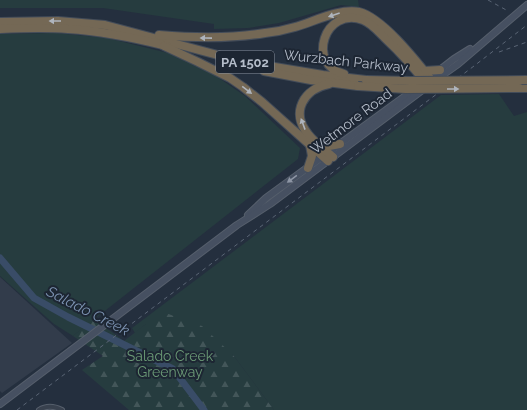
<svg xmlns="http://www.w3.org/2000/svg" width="527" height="410" font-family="Raleway,sans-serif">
	<defs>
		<pattern id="forest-firs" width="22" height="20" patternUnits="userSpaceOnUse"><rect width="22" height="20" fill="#263c3f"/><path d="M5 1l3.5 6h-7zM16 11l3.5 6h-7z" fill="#435659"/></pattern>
	</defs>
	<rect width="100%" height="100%" fill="#242f3e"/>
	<polygon fill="#323c4b" points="0,277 72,343 2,393 0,391"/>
	<g fill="#263c3f">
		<polygon points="0,0 358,0 359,7 341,5 279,23 248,28 214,29 214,24 103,8 0,8"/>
		<polygon points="56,33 107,38 168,53 216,76 245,96 300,148 298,159 73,336 54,324 0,276 0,34"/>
		<polygon points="499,94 514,116 527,112 527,410 274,410 233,355 146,324 135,333 132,328 441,95"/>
	</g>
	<polygon fill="url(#forest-firs)" points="160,311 202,326 233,355 274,410 129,410 82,370 103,356 73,336 94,319 124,341 146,324"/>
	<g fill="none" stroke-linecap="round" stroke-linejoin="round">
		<polyline stroke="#394c67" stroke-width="7" points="0,258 34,298 68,317 173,369 204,410"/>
		<g stroke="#565f6c" stroke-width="6">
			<path id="street" d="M39,410C47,405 54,406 62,410"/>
		</g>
		<g stroke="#565f6c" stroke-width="8">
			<g id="secondary">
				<polyline points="427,80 454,59 470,49"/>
				<polyline points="434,81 458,64 527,5"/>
				<polyline points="248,215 266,198 415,89"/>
				<polyline points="0,404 237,225 270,204 425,88"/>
			</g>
		</g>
		<g stroke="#434c59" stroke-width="10">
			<g id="highway">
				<polyline points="0,22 58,21 105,25 244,62 323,75 366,80"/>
				<path d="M0,29C22,28 45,27 68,29C101,31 135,38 167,46"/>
				<path d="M159,35C195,38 229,39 265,33C275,32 285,30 295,27C313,22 340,8 359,12C383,18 417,62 433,82"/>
				<polyline points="164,46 198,62 230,78 243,87 262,102 328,161"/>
				<polyline points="264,71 311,80 358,86"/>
				<polyline points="424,71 440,70"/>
				<path d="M344,74C306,65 324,6 363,20C371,23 378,31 384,37C400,52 414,67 427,85"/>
				<path d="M329,84C304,89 290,112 308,134C315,143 325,150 333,157"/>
				<polyline points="519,88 527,88"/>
				<polyline points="319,145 329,146 340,144"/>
				<polyline points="308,168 312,156 310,145"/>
			</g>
		</g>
		<use href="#street" stroke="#38414e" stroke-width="4"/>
		<use href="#secondary" stroke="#465061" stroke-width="6"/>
		<use href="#highway" stroke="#746855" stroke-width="8"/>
		<g stroke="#5a6575" stroke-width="1" stroke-dasharray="4 4" stroke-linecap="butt">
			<polyline points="488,0 508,11"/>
			<polyline points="499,52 527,42"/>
			<polyline points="17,410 474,66 527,25"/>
		</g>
		<g stroke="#434c59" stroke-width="10" stroke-linecap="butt">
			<g id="highway-bridge">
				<polyline points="366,80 411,81 527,80"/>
				<polyline points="358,86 406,89 519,88"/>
			</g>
		</g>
		<use href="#highway-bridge" stroke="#746855" stroke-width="8"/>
	</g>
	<defs><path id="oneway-solid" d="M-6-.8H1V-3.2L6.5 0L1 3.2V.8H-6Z"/></defs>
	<g fill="#aeb4bd">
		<use href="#oneway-solid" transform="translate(334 15) rotate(161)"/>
		<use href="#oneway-solid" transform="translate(55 21) rotate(-180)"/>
		<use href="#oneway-solid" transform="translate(206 38) rotate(-179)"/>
		<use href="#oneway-solid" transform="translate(453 89)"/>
		<use href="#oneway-solid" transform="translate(247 90) rotate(37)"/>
		<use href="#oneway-solid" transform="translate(303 124) rotate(-110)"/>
	</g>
	<use fill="#8e96a5" href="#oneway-solid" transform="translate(292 179) rotate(144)"/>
	<g text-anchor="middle" stroke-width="4" stroke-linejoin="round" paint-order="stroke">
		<rect fill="#1d2633" stroke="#878f9c" stroke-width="1" x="216" y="51" width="58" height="22" rx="3"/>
		<g font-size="13" font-weight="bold" fill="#b4bcc9">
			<text x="245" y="67">PA 1502</text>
		</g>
		<g font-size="14" fill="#b4bcc9" stroke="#1d2633">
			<text transform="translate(346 61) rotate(6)" y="5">Wurzbach Parkway</text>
			<text transform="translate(351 121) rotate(-37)" y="5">Wetmore Road</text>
		</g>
		<g font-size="14" fill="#6b9a76" stroke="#1d2633">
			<text x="170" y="361">Salado Creek<tspan x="170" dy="16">Greenway</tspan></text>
		</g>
		<g font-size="15" font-style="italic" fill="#7c92b1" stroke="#1d2633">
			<text transform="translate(88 311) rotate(27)" y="5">Salado Creek</text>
		</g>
	</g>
</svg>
